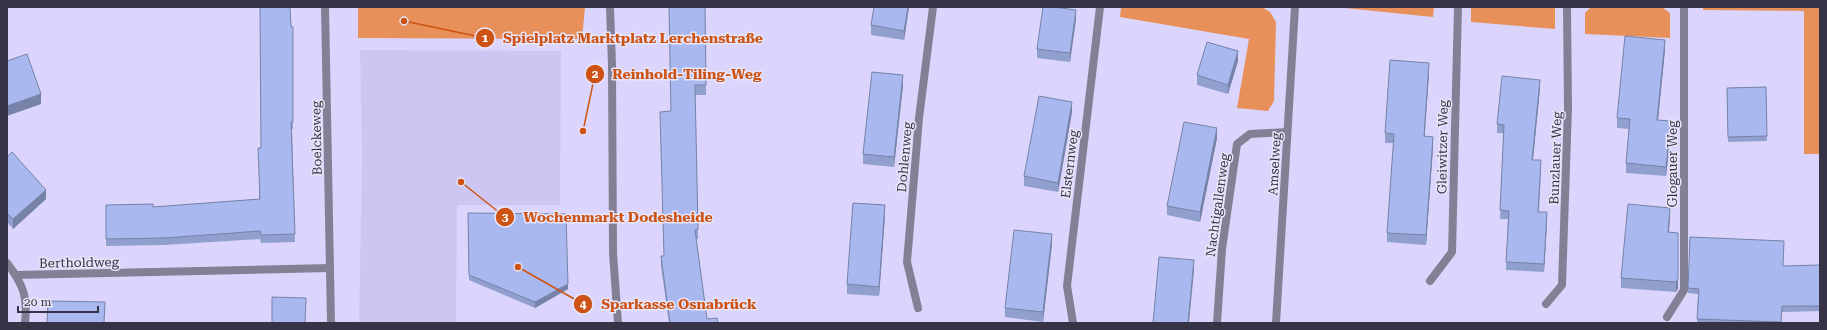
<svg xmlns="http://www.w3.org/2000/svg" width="1827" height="330" font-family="'Roboto Serif',serif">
	<rect width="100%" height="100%" fill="#dbd5fd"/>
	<polygon fill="#cdc6f2" points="360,50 561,51 560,205 457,205 456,323 359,323 362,160"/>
	<g fill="#e79059">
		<polygon points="358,7 585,7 582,39 358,38"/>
		<polygon points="1121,7 1262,7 1270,12 1276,22 1274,101 1268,111 1237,108 1249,39 1120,17"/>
		<polygon points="1335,7 1434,7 1433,17"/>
		<polygon points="1471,7 1555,7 1555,29 1471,22"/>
		<polygon points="1591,7 1662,7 1670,13 1670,38 1585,34 1585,13"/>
		<polygon points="1703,7 1820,7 1820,154 1804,154 1804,11 1703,10"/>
	</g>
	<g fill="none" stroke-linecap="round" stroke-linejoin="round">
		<g stroke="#828094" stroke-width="8">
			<polyline points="325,7 331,323"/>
			<path d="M7,263C23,284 28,297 25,323"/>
			<polyline points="16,275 330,268"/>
			<polyline points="1430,281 1452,252 1458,7"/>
			<polyline points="1546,304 1562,285 1568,108 1567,7"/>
			<polyline points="918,308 907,262 919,118 933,7"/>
			<polyline points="1667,317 1684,290 1684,7"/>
			<polyline points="1073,323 1067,286 1100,7"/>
			<polyline points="1217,323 1222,249 1237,144 1250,134 1287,132"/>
			<polyline points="1276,323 1295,7"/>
		</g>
		<polyline stroke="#828094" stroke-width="8" points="610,7 612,65 613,253 618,323"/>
	</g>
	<g fill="#919fce">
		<polygon points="705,7 706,95 695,95 698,229 698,239 696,239 707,319 718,323 669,323 661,266 661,256 664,256 671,111"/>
		<polygon points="874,7 909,7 904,40 871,35 871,25"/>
		<polygon points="1076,19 1070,62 1037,58 1037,49"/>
		<polygon points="291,27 293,27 293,129 292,129 295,242 261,243 260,239 164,245 106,246 106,205 153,207 259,199 261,148"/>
		<polygon points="1665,50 1658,120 1671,131 1666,176 1626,173 1626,163 1629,129 1617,128 1617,118"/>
		<polygon points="1238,61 1228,94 1197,85 1197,75"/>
		<polygon points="1429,73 1424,136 1433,147 1426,245 1387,242 1387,233 1394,143 1385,143 1385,133"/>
		<polygon points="903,85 894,167 863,164 863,154"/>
		<polygon points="1766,87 1767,141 1728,142 1727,88"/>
		<polygon points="1540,88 1533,160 1541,169 1539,212 1547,221 1544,272 1506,270 1508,219 1500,219 1504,133 1497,133 1497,124"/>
		<polygon points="1072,112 1058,192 1024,186 1024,176"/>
		<polygon points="1217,138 1200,222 1167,215 1167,206"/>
		<polygon points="7,157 46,199 13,229 7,222"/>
		<polygon points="468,213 568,289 535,308 469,280"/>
		<polygon points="885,215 879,296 847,294 847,284"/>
		<polygon points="1670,217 1669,232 1678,288 1676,292 1621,288 1621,278"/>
		<polygon points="1690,237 1784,266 1820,265 1820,311 1782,312 1781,323 1697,323 1698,294 1688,293"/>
		<polygon points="1052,244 1043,322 1005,317 1005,308"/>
	</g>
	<g fill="#7682a7">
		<polygon points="908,7 909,7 904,40 904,31"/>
		<polygon points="1076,10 1076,19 1070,62 1070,53"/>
		<polygon points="1665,40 1665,50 1657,130 1657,120"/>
		<polygon points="1238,51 1238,61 1228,94 1228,85"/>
		<polygon points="1429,63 1429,73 1424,146 1424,136"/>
		<polygon points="903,75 903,85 894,167 894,157"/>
		<polygon points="1540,80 1540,88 1532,168 1532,160"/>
		<polygon points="41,94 41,104 7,116 7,106"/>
		<polygon points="1072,102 1072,112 1058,192 1058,183"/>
		<polygon points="1671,121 1671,131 1666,176 1666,167"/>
		<polygon points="1217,128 1217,138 1200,222 1200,212"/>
		<polygon points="1433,137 1433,147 1426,245 1426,235"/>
		<polygon points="46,190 46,199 13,229 13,219"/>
		<polygon points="885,205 885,215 879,296 879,287"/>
		<polygon points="1670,208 1670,217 1668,242 1668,232"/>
		<polygon points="1547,212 1547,221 1544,272 1544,264"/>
		<polygon points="1052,234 1052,244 1043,322 1043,312"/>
		<polygon points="1194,260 1194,270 1189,323 1188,323"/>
		<polygon points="1678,279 1678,288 1676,292 1676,282"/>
		<polygon points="568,284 568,289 535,308 535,302"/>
	</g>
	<g fill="#a9b9ef" stroke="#7682a7">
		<polygon points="260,7 290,7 291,27 293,27 293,122 291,122 295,234 261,235 260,231 164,238 106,239 106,205 153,204 153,207 260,199 258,148 261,148"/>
		<polygon points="669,7 705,7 706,85 695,85 698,229 695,230 707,319 717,318 718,323 670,323 661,256 664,256 660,112 671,111"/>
		<polygon points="874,7 908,7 904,31 871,25"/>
		<polygon points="1043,7 1054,7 1076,10 1070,53 1037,49"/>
		<polygon points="1625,36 1665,40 1657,120 1671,121 1666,167 1626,163 1630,119 1617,118"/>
		<polygon points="1207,42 1238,51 1228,85 1197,75"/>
		<polygon points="27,54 41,94 7,106 7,61"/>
		<polygon points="1390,60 1429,63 1424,136 1433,137 1426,235 1387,233 1394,134 1385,133"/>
		<polygon points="872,72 903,75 894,157 863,154"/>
		<polygon points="1502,76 1540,80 1532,160 1541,160 1538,212 1547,212 1544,264 1506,262 1509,211 1500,210 1504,125 1497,124"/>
		<polygon points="1766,87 1767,136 1728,137 1727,88"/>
		<polygon points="1039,96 1072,102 1058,183 1024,176"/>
		<polygon points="1184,122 1217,128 1200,212 1167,206"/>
		<polygon points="12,152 46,190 13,219 7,213 7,157"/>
		<polygon points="853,203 885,205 879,287 847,284"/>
		<polygon points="1628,204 1670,208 1668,232 1678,233 1678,279 1676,282 1621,278"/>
		<polygon points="468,213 566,214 568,284 535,302 469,275"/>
		<polygon points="1014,230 1052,234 1043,312 1005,308"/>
		<polygon points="1690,237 1784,241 1783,266 1820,265 1820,306 1782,306 1781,322 1697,319 1699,289 1688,288"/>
		<polygon points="1159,257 1194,260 1188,323 1153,323"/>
		<polygon points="272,297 306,298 305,323 272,323"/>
		<polygon points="48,301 105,302 104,323 47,323"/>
	</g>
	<g text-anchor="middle" stroke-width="3" stroke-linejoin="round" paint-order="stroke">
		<g font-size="13" fill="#363346" stroke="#e8e5f9">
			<text transform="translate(316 138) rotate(-91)" y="5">Boelckeweg</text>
			<text transform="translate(1442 147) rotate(-89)" y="5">Gleiwitzer Weg</text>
			<text transform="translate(904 157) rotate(-85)" y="5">Dohlenweg</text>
			<text transform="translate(1555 158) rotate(-88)" y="5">Bunzlauer Weg</text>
			<text transform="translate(1069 164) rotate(-83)" y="5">Elsternweg</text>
			<text transform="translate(1274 164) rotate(-87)" y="5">Amselweg</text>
			<text transform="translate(1672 164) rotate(-90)" y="5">Glogauer Weg</text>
			<text transform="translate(1217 205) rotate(-82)" y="5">Nachtigallenweg</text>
			<text transform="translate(79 262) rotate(-1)" y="5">Bertholdweg</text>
		</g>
	</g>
	<path fill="none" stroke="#cd5315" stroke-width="1.5" d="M404 21L485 38M583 131L595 74M461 182L505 217M518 267L583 304"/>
	<g fill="#cd5315" stroke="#e8e5f9" stroke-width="1.5">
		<circle cx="404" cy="21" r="4"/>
		<circle cx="583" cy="131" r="4"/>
		<circle cx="461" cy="182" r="4"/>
		<circle cx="518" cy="267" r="4"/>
		<circle cx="485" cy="38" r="10"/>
		<circle cx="595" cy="74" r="10"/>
		<circle cx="505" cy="217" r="10"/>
		<circle cx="583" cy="304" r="10"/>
	</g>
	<g font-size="12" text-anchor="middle" font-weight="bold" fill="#fff">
		<text x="485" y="42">1</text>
		<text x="595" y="78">2</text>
		<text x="505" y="221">3</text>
		<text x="583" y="308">4</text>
	</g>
	<g font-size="14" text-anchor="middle" font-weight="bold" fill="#cd5315" stroke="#e8e5f9" stroke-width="3" stroke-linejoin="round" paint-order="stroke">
		<text x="633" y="43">Spielplatz Marktplatz Lerchenstraße</text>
		<text x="687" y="79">Reinhold-Tiling-Weg</text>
		<text x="618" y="222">Wochenmarkt Dodesheide</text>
		<text x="679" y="309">Sparkasse Osnabrück</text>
	</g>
	<rect width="1827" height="330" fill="none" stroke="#363346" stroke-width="16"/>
	<path d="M18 306v6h80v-6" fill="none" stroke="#363346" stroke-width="2"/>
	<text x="24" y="306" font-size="12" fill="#363346" stroke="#e8e5f9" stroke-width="3" paint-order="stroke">20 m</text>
</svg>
